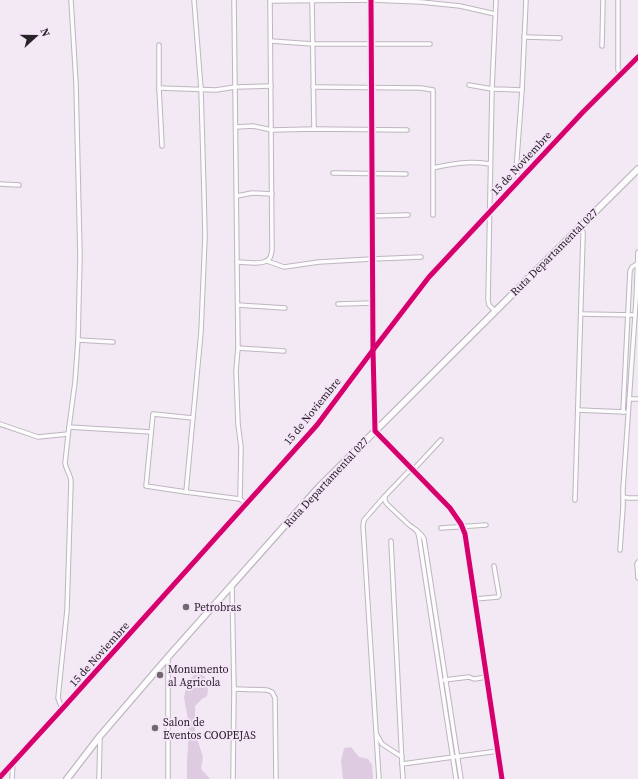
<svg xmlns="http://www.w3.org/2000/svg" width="638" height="779" font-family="'Source Serif 4',serif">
	<rect width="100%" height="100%" fill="#f2e9f4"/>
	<g fill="#decbe2">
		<polygon points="200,674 205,677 208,690 207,696 202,699 195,706 195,732 203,757 201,769 210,779 187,779 187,762 189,724 184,698 185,692 189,680 194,675"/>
		<polygon points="351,747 359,757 368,759 372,765 373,779 343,779 341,761 344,748"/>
	</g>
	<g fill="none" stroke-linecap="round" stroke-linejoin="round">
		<g stroke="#bdb6bf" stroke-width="5.5">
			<g id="street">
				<polyline points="71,0 76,83 80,256 78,340 75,382 69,427 151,432"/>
				<polyline points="234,0 238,348 236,371 238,424 241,447 240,499 246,504"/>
				<polyline points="312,0 314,129"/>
				<polyline points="618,0 618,70 620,75"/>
				<polyline points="270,1 371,0 421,2 460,6 495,14"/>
				<polyline points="524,37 560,38"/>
				<polyline points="271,41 313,44 430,44"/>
				<polyline points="159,45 159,88 162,146"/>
				<polyline points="602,46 603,0"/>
				<polyline points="469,85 492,89 522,90"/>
				<polyline points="313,87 421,88 433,90 433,215"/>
				<polyline points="159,88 216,90 235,87 271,86"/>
				<polyline points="236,127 253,126 272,130 314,129 407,130"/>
				<path d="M433,168C455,163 468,161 490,164"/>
				<polyline points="333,173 406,174"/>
				<polyline points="520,180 517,175 516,171 522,90 526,0"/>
				<polyline points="0,184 19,185"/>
				<polyline points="237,196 252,193 272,194"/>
				<polyline points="372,216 408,215"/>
				<polyline points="267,261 284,267 319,262 372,259 421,257"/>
				<path d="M237,262C245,262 260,265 266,261C271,259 271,255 272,250L270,0"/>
				<polyline points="338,304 373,303"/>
				<polyline points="238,305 285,308"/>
				<polyline points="495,311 489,305 488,300 492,89 496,0"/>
				<polyline points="581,314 635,315"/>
				<polyline points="78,340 113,342"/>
				<polyline points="238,348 284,351"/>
				<polyline points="629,399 638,399"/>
				<polyline points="578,410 625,412"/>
				<polyline points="623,412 630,271 632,267 637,264"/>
				<polyline points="193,418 153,414 146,486 186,492 201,332 205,237 204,193 201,89 194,0"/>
				<polyline points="0,424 38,437 68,434"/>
				<polyline points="375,431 450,508 461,524 465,534 502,779"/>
				<path d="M409,466V471L385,496V501L387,504C394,511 401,517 408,524C414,529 421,532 424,539L461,779"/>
				<polyline points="413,470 441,440"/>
				<polyline points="186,492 240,499"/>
				<polyline points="623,497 628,498 638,498"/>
				<polyline points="575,500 583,236 583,232 579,228"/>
				<polyline points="441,528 486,525"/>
				<polyline points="416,530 418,533 419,537 456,779"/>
				<polyline points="391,541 402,764"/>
				<polyline points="620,550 623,507 623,489 636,301 638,252"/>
				<polyline points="638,562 637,564 638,578"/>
				<polyline points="232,585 234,689 233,779"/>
				<polyline points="475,599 498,597 499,595 494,566"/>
				<polyline points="444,680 469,677 474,679 487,677"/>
				<polyline points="234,689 267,690 272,692 275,698 276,779"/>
				<path d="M63,708L61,706L58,698L67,610L71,482C71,475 66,470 65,463L69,427"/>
				<polyline points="377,735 382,744 402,757"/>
				<polyline points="12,779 13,763"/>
				<polyline points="99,779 100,737"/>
				<polyline points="168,779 168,657"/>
				<polyline points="379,779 363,526 364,520 384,497"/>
				<polyline points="403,779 402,764 498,751"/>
			</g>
		</g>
		<g stroke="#bdb6bf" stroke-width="7">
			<g id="secondary">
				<polyline points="371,0 373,350 375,431"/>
				<polyline points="0,777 63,708 317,425 373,350 429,277 583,112 638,57"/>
			</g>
		</g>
		<g stroke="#bdb6bf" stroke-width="8">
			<polyline id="primary" points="67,779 100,736 168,657 319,487 638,169"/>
		</g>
		<use href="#street" stroke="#fdfcfd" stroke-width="3.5"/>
		<use href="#secondary" stroke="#fdfcfd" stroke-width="5"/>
		<use href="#primary" stroke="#fdfcfd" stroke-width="5.5"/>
		<g stroke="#f6e4f9" stroke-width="8">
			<g id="cycleway">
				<polyline points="371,0 373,350 375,431 450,508 461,524 465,534 502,779"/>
				<polyline points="0,777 63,708 317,425 373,350 429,277 583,112 638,57"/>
			</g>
		</g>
		<use href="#cycleway" stroke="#d6006c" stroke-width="5"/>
	</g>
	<g fill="#6f6870" stroke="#f6e4f9" stroke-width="1.5">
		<circle cx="186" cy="607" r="4"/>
		<circle cx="160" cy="675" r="4"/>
		<circle cx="155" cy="728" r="4"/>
	</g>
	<g text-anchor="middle" stroke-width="3.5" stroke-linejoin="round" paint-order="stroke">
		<g font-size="11" fill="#282229" stroke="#f6e4f9">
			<text transform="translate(521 163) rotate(-47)" y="4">15 de Noviembre</text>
			<text transform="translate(554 252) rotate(-45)" y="4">Ruta Departamental 027</text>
			<text transform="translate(312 411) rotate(-51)" y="4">15 de Noviembre</text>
			<text transform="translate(326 482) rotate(-47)" y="4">Ruta Departamental 027</text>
			<text transform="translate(99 654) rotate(-48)" y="4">15 de Noviembre</text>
		</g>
		<g font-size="11" fill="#282229" stroke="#f6e4f9" text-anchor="start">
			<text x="194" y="611">Petrobras</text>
			<text x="168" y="673">Monumento<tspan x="168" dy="13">al Agricola</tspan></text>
			<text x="163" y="726">Salon de<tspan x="163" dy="13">Eventos COOPEJAS</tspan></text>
		</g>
	</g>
	<g transform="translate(36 36) rotate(69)" stroke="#f6e4f9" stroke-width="3" paint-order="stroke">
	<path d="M0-3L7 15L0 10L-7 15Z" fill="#282229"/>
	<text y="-6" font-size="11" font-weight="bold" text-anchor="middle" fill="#282229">N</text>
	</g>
</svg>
